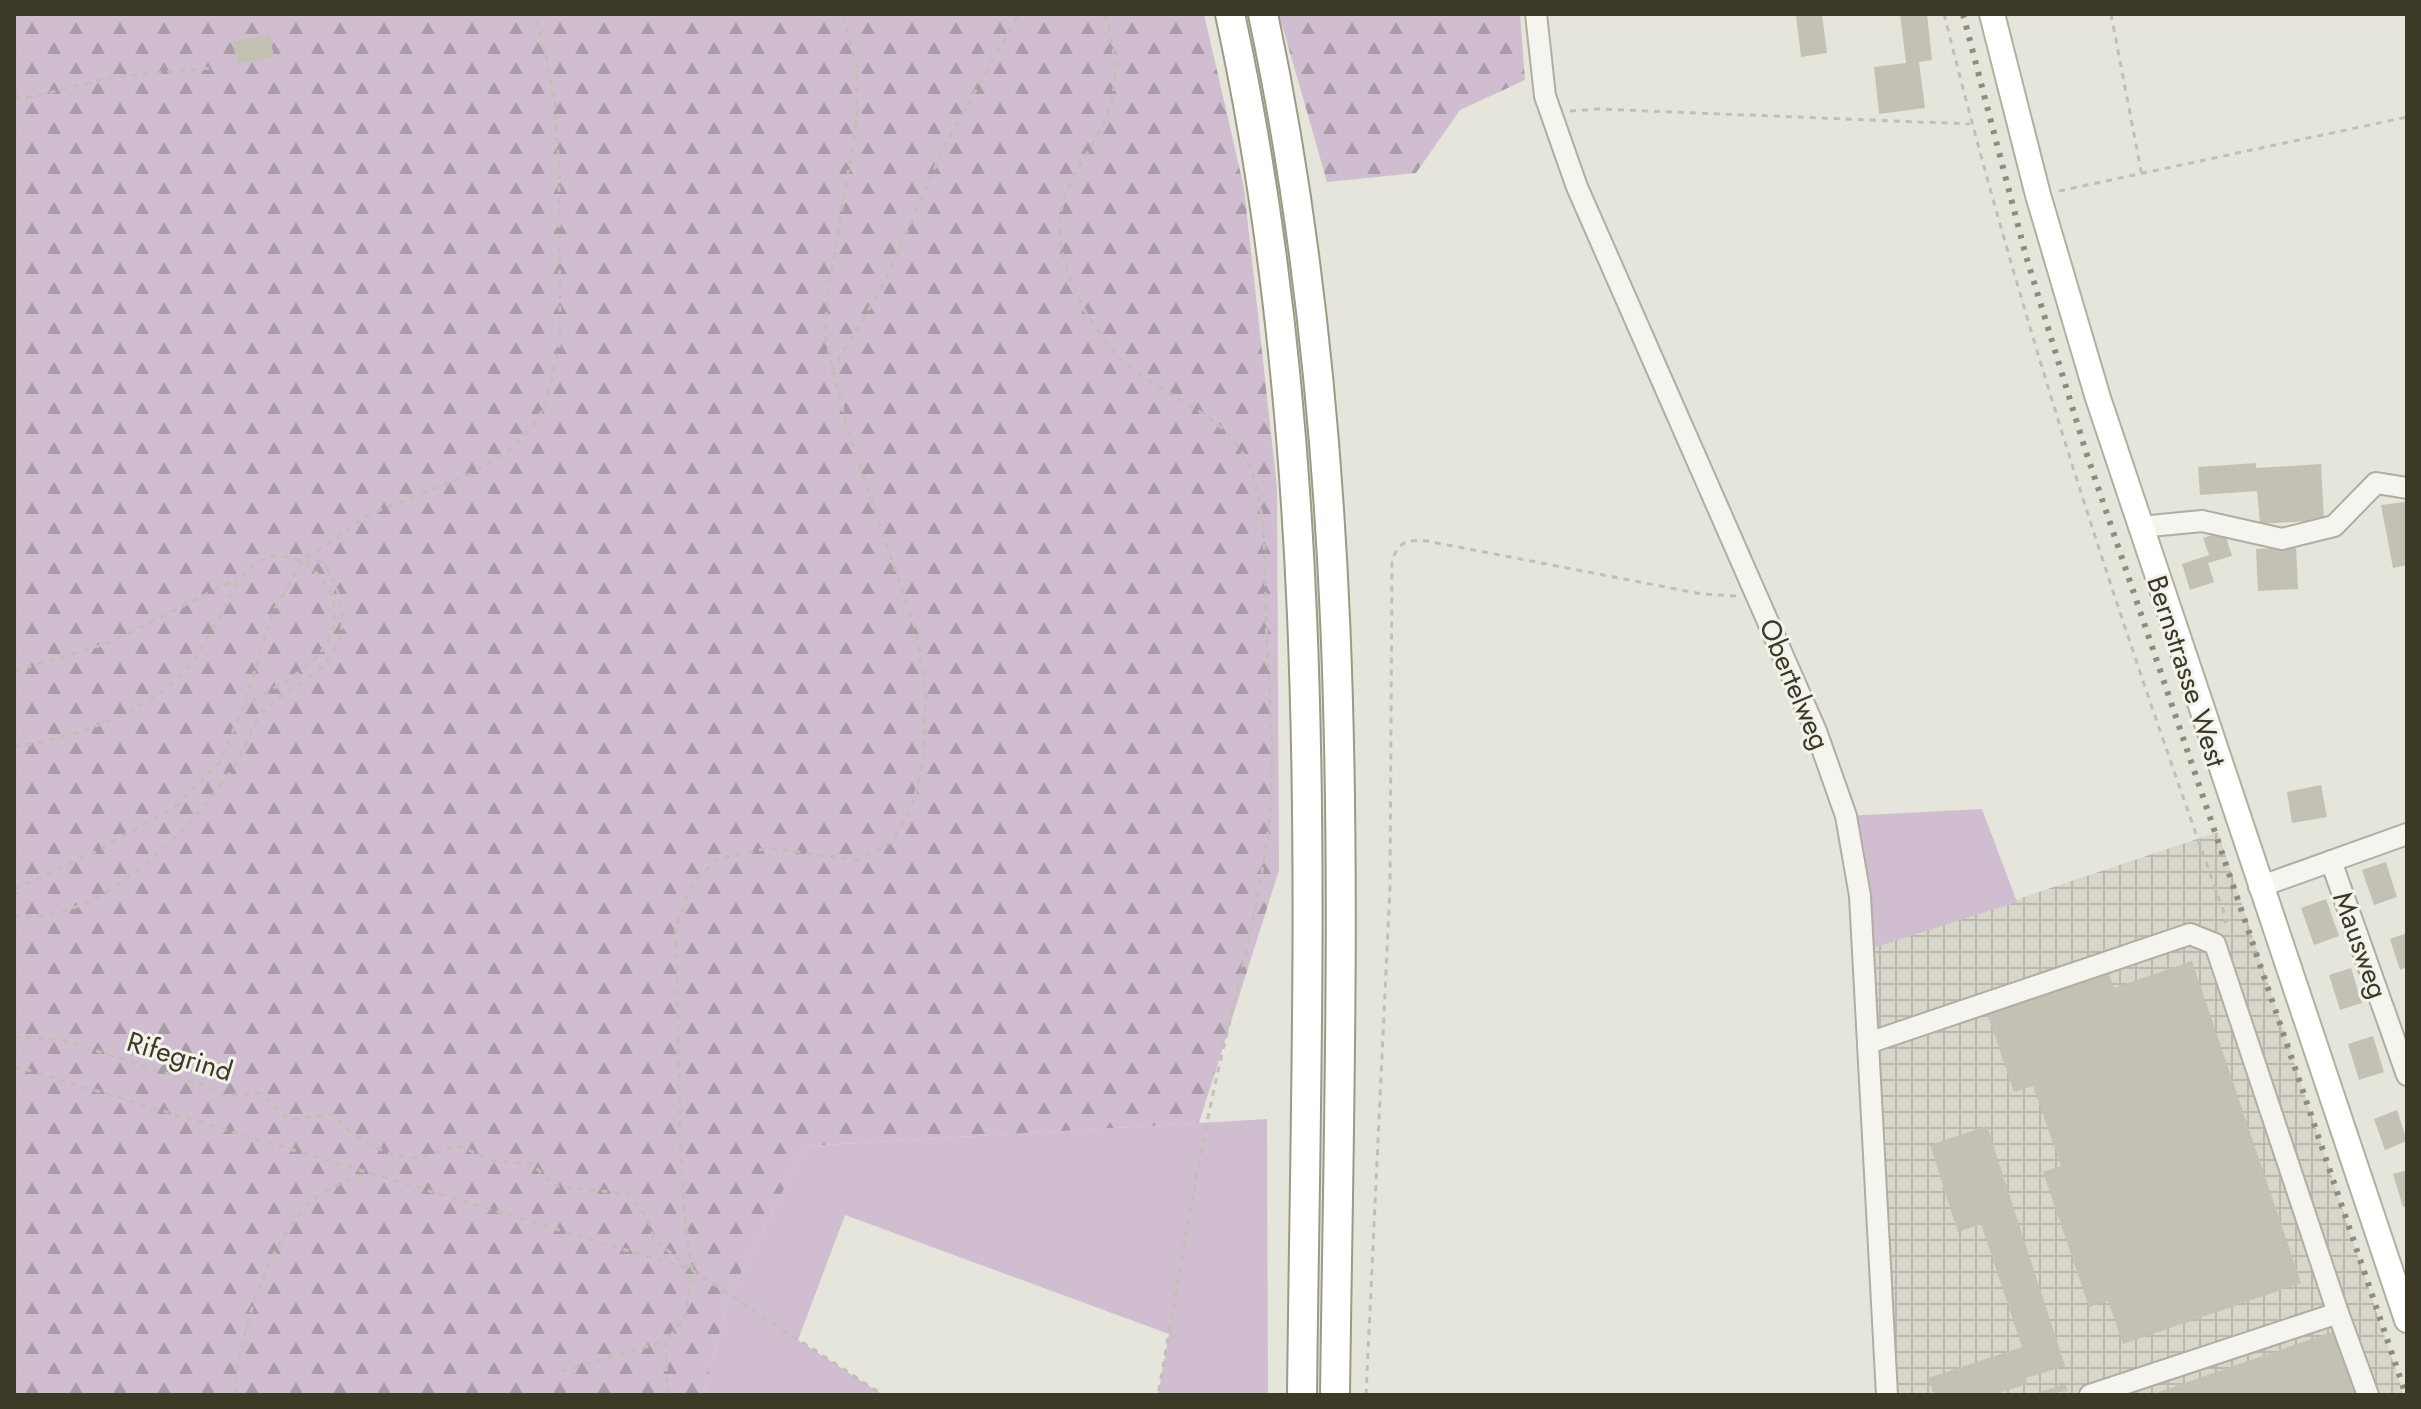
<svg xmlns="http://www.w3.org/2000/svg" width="2421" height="1409" font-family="Jost,sans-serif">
	<defs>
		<pattern id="industrial-grid" width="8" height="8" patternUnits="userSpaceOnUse" patternTransform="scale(2)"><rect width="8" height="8" fill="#d8d6ca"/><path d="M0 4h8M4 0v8" fill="none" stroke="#bab8ad"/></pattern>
		<pattern id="forest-firs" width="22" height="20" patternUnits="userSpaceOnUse" patternTransform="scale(2)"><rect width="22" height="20" fill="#d0bdd0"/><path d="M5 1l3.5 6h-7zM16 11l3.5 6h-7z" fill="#aa9ba9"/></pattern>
	</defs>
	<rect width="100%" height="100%" fill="#e6e5dc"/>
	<polygon fill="url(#industrial-grid)" points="2218,832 2404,1395 1887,1395 1863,951"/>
	<g fill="#d0bdd0">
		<polygon points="1982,809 2017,902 1863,951 1846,816"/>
		<polygon points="1267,1119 1268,1395 1158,1395 1169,1334 845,1215 798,1340 883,1395 703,1395 730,1294 806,1146"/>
	</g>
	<g fill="url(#forest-firs)">
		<polygon points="14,14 1204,14 1244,188 1277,488 1279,870 1199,1123 806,1146 730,1294 703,1395 14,1395"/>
		<polygon points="1279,14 1520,14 1525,80 1460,110 1416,173 1327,182"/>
	</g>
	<g fill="#c3c1b3">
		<polygon points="1810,14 1822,14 1827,53 1801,57 1796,16"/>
		<polygon points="1900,14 1927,14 1932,60 1919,62 1925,108 1879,114 1874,67 1906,63"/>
		<polygon points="270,34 274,57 238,64 232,42"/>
		<polygon points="2256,463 2256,468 2321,464 2324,520 2260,524 2257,491 2200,495 2198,467"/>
		<polygon points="2405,502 2407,565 2393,568 2381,505"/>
		<polygon points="2224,531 2232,556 2208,563 2214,582 2190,590 2182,564 2209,555 2203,538"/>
		<polygon points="2296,547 2298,589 2258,591 2256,549"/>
		<polygon points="2321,785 2327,817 2292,823 2287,792"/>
		<polygon points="2386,862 2397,897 2374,905 2362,870"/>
		<polygon points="2326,899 2339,936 2314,945 2301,908"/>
		<polygon points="2407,933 2407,967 2400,970 2390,939"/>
		<polygon points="2192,961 2301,1283 2123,1344 2108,1301 2089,1307 2043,1172 2061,1166 2033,1086 2014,1092 1986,1010 2107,968 2114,988"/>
		<polygon points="2351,968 2362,1003 2340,1010 2329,975"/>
		<polygon points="2373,1036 2384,1072 2359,1080 2348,1044"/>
		<polygon points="2397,1110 2407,1141 2385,1150 2374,1119"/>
		<polygon points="1987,1126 2065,1366 2026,1378 2027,1384 1993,1395 1934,1395 1928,1378 2022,1347 1981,1224 1958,1232 1930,1145"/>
		<polygon points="2407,1170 2407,1206 2403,1207 2393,1174"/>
		<polygon points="2335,1331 2357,1395 2150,1395"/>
		<polygon points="2065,1384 2068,1391 2034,1395 2034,1394"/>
	</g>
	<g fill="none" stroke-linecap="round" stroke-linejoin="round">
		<g stroke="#b0aea2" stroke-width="24">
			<g id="minor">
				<polyline points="1536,14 1545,96 1577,187 1816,731 1846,816 1860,896 1887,1395"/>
				<polyline points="2140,527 2202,521 2282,539 2334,526 2376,483 2407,488"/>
				<polyline points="2331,861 2407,1075"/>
				<polyline points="2259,887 2407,834"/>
				<polyline points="1868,1043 2190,934 2215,944 2338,1313 2090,1395"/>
				<polyline points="2338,1313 2368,1395"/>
			</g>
		</g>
		<g stroke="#b2af9c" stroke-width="28">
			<polyline id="major" points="1992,14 2038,195 2098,398 2407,1320"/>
		</g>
		<g stroke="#9c9984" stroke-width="32">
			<g id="highway">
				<path d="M1230,14C1329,469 1307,933 1302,1395"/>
				<path d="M1263,14C1361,475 1341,928 1335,1395"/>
			</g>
		</g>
		<g stroke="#c1c0b7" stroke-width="3" stroke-dasharray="6 6" stroke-linecap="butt">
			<path d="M1105,14C1114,45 1120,78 1109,109C1092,157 1050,192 1061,247C1072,297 1101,348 1143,377C1186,406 1233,420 1252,473C1268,519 1264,573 1266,621C1269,690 1277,762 1268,830C1257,924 1229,1016 1210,1108C1190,1203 1175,1299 1158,1395"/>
			<path d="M1944,14C2021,322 2120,623 2227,921L2220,924"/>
			<polyline points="2111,14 2142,176"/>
			<polyline points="14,97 32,97 111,77 213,68"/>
			<polyline points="1570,111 1598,109 1970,124"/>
			<polyline points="2059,191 2407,117"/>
			<polyline points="831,372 881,289 947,141 1019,14"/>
			<polyline points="14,671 109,643 237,579"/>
			<path d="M14,747C68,738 122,722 166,688C187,673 202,648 215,626C232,595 248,543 294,559C307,563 323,577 329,590C356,648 287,681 246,704"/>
			<polyline points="14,889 91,854 174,808 220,762 244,705 273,612 302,561 368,515 471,474 506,453 530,430 545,406 560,342 559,169 555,104 546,55 534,14"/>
			<path d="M14,915C96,930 199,823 238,760C247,746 250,728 260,716C283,686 322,682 338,642C349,613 338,587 323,562L302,561"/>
			<path d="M14,1037L59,1039L210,1087L223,1096L260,1093L289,1120L332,1114C352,1137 389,1161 422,1157C434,1155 447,1149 459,1146L494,1161L532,1164L555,1186L628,1194L648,1219L654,1239L689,1268"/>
			<polyline points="14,1066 692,1270 883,1395"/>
			<polyline points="562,1371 666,1341"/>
			<path d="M235,1395C237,1339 266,1253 302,1210C318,1191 345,1182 366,1173"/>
			<polyline points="667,1395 666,1341 685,1318 692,1270 684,1209 680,1135 676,926 691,886 717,859 768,848 858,860 893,841 913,803 923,763 926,696 917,634 848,431 825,336 828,292 857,118 857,69 843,14"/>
			<path d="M1366,1395L1390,887L1392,560C1399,542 1407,539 1427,541L1702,594L1736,596"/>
		</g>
		<use href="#minor" stroke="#f5f4ef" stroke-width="20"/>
		<use href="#major" stroke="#fff" stroke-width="24"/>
		<use href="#highway" stroke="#fff" stroke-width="28"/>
		<polyline stroke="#8f8d76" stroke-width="6" stroke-dasharray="4 8" stroke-linecap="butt" points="1963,14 2026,256 2086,452 2406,1395"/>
	</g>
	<g text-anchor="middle" stroke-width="6" stroke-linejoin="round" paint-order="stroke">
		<g font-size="28" fill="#3c3a26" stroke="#f4f3eb">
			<text transform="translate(2187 671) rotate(72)" y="10">Bernstrasse West</text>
			<text transform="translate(1795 684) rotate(67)" y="10">Obertelweg</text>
			<text transform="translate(2361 945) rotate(70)" y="10">Mausweg</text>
			<text transform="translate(180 1056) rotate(17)" y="10">Rifegrind</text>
		</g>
	</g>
	<rect width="2421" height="1409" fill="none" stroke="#3c3a26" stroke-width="32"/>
</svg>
